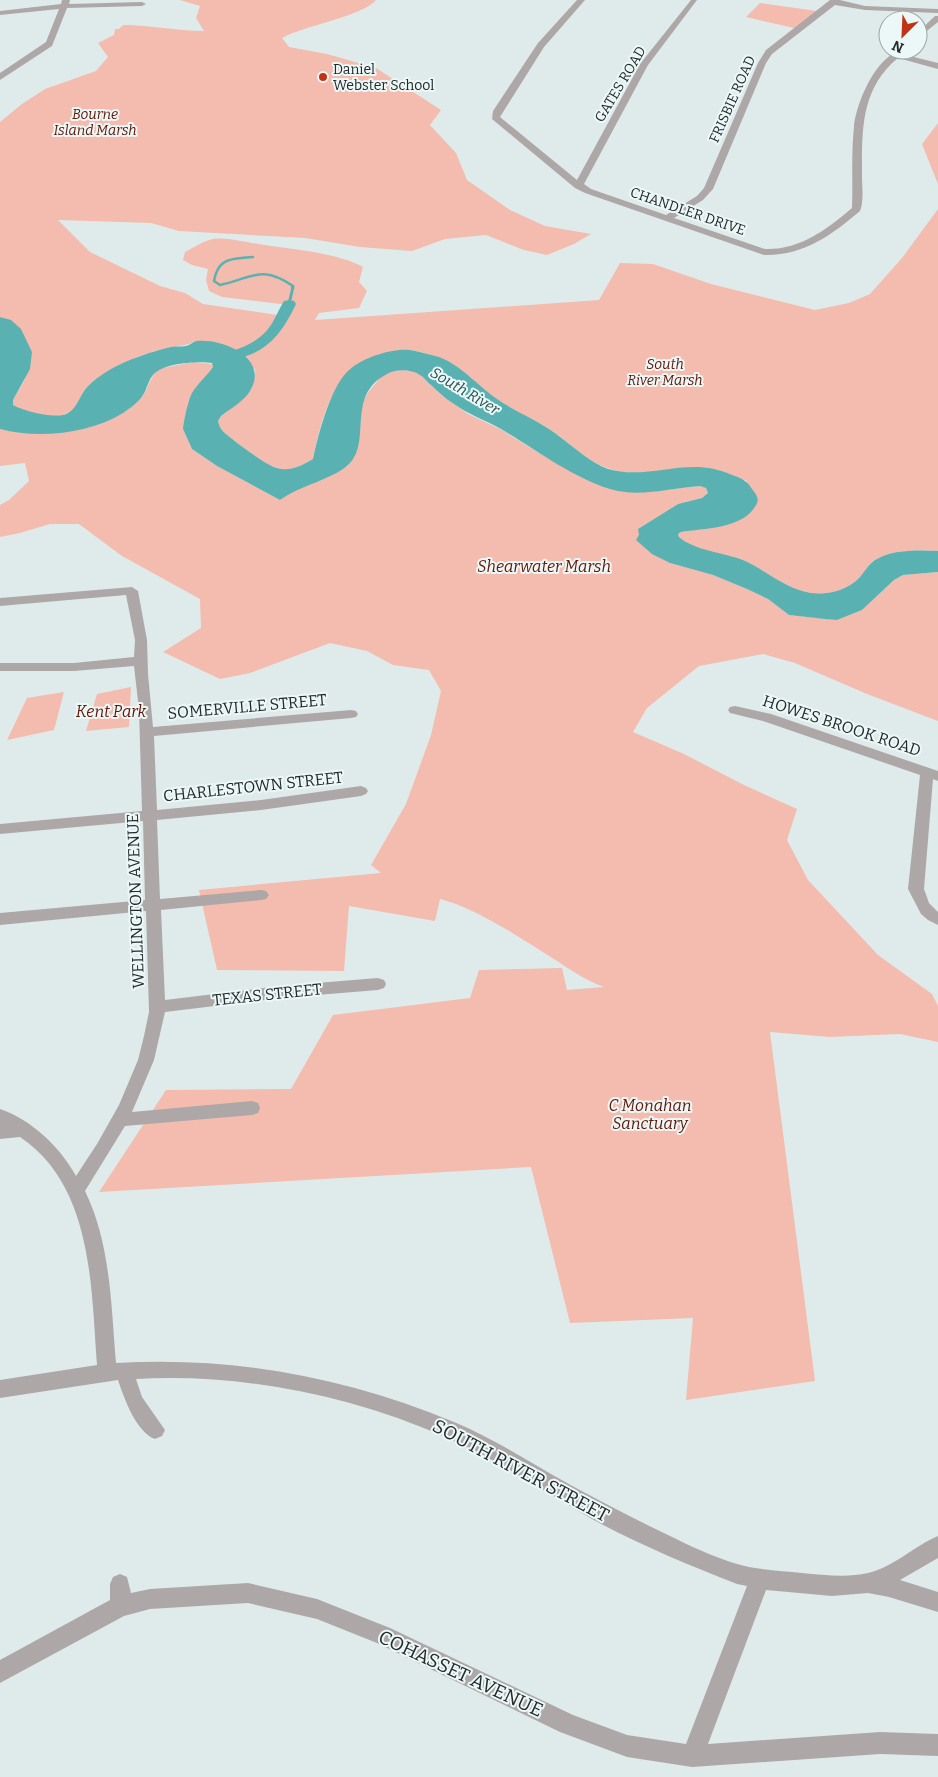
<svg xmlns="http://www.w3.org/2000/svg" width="938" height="1777" font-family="Bitter,serif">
	<rect width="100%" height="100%" fill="#dfebeb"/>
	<g fill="#f3bcae">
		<path d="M180,0H376C363,16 303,26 282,38L289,47L327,54L376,68L441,110L430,125L456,153L467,180L510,210L545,226L591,234L574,244L547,255L524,250L486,235L445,239L412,251L360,247L305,238L179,231L151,223L58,220L90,252L160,286L185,293L203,304L284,316L289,305L222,297L209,291L206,280L208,269L192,265L183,260L185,252C193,248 203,241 213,239C227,237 244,242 258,244C289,249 336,252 363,267L359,282L367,291L359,308L319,313L315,320L599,300L620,263L653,264L711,284L815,310L849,303L870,294L902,258L938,209V551C919,550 892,549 875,560C869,564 864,572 860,577C848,590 829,595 811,593C785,589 766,570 743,560C724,553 694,551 679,537L678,534L681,532L728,524L747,481C731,475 715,467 697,467C667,468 636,479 607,468C587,461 571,444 554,432C536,420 516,412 498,400C478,387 463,367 440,358C435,356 417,351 411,350C405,349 395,353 389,354C335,362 323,412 313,459C303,465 290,472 277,468C267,466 234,441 226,434C221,430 219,426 218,421L221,416C240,401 255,395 255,369L195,341C187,346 182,345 173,347C155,350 134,357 118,366C108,371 94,379 86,388C79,397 77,410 65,414C51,420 25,412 13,405V400L24,381L32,352C21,335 22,323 0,317V122L22,104L45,89L96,71L108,57L98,43L114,35L115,29H119L123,25C151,25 176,31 204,31L196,18L200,6Z"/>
		<polygon points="760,3 817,11 798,29 746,17"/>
		<polygon points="938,123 938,184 922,144"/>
		<path d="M193,362L212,364L213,367L188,402L187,413L183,429L192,449L217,466L280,500L293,490L348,466L360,432L361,405L369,391L381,377L390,372L401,370L412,371L420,374L440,394L468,414L500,429L541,454L627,492H647L700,486L706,488L708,493L702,498L678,504L638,529L670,563L713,575L747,589L768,599L789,615L837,620L862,610L894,580L903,575L938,572V721L867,694L795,663L763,654L699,666L647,708L633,732L684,754L744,785L797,809L787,840L808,880L878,955L932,994L938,1006V1042L900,1034L830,1037L770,1032L815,1381L686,1400L693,1318L570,1323L531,1167L99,1192L166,1090L291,1089L333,1015L470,998L479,970L562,968L567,990L604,987C587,981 572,971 557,961C523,940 479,909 440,899L435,921L349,906L344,971L217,970L199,890L381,873L371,865L406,804L431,735L441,691L429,670L393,665L367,651L330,643L250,673L220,679L163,652L201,628L200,599L122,556L79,524H50L20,533L0,537V505L9,500L29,481L25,463L0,466V429C47,440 105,432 141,398C147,392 149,379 158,369Z"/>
		<polygon points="131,687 129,727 86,731 97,694"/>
		<polygon points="64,692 54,730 7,740 27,698"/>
	</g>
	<path fill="#59b2b1" d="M0,317L11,320L21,329L32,352L30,369L13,400V405C24,411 57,420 68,413C78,407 80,394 88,386C110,365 142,354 171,347C176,346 181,347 186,346C190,345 193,342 196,341C223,338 270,358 250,391C244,401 230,409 221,416L218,421C219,426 221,430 226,434C234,441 267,466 277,468C290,472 303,465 313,459C318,435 330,389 347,372C360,358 392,348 410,350C417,351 432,355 439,357C462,366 478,386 497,399C516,412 537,420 555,433C571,445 591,463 608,469C639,478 668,466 698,467C711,467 723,471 735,476C743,479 747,481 752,489C756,494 760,499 756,505C743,529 705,528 681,532L678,534L679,537C693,550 725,553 743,560C766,570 785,589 811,593C829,595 848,590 860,577C864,572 869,564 875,560C892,549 919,550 938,551V572L903,575L894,580L862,610L837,620L825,619L789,615L768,599L747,589L713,575L670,563L652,554L636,540L639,535L638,529L678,504L702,498L708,493L706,488L700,486C670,488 639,498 610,489C570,476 537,450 501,429C485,420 469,415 454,404C446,399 438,392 431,385C427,382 424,377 420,375C411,369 396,369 387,374C344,396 374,443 347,466C332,479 299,486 280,500L217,466L192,449L183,429C184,421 188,400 192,393C197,384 207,376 213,367L212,363C198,361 163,363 153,375C148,381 147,389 143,395C140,401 129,409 123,413C89,434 38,439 0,429Z"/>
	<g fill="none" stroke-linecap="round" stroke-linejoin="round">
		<path stroke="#59b2b1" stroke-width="2.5" d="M253,257C232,259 218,257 214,281L220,285C253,278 261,264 293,286L292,288"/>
		<polyline stroke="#59b2b1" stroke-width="3" points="289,304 293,287"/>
		<path fill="#59b2b1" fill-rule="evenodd" d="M289,300L294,301L296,304C283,331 270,350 240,358C233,360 227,362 221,360L218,357L221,354C240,349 259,343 271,325C276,317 279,309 284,301Z"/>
		<g fill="#ada8a7" fill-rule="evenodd">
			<polygon points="62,0 70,0 69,4 142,2 146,4 142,6 67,8 52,46 0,80 0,73 46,42 59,9 0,15 0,11 61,4"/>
			<path d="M577,0H585L544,47L500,117L577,180L640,64L691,0H697L648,65L584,184L591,189L666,215L697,196L704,188L758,63L766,50L830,0H840L865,6L938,9V13L865,10L835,5L772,54L766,63L713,189L703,200L674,218L765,249C800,250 826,230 852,208C853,181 851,154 854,127C856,103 878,50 906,50L902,54L938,63V69L898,58C860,89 862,132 862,176C862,187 864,201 860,211C832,235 803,256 764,255L585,193L575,188L492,119L493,111L538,43Z"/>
			<polygon points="935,16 938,16 938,22 918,38 918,32"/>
			<path d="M132,587L138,591L147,640L148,674L153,727L351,710L356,711L358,714L356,717L351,718L154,736L157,810L261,800L361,786L366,788L368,791L366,794L361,796L261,810L157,820L160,899L261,890L266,891L269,895L266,899L261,900L161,910L165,1000L280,986L378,978L384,980L386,984L384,988L378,990L280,998L165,1012L154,1060L132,1112L252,1101L258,1103L260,1108L258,1113L252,1115L125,1126L85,1191C111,1244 111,1306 116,1363C233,1356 345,1377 454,1422C488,1436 520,1456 551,1474C590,1496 628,1516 668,1535C690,1546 714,1557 737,1564C758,1570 781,1571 802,1573C824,1575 847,1578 868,1573C894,1567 914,1546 938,1536V1558L900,1580L938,1592V1612L889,1597L868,1593L832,1596L766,1590L708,1744L880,1732L938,1734V1756L880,1754L692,1767L627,1757L560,1732L377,1643L317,1619L248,1603L150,1609L124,1616L0,1683V1660L110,1600V1584L113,1577L120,1574L127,1577L131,1593L150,1589L248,1583L317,1599L390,1628L573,1715L627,1735L686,1744L747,1586L737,1584C688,1565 638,1544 592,1519C543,1491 495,1458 443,1436C348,1395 240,1373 136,1379L142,1397L165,1430L162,1436L155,1439C136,1432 124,1398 118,1380L0,1398V1380L97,1365C91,1287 93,1186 20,1137L0,1139V1109C32,1120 60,1147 76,1176L97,1144L119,1105L138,1060L144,1036L149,1012L146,911L0,925V913L145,900L143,821L0,834V824L142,811L139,710L134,666L74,671H0V663H74L134,657L135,640L126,595L0,606V598Z"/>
			<polygon points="735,706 771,714 938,771 938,781 933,779 924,889 929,903 938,912 938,925 928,920 921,914 908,889 920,775 763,721 730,713 728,710 730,707"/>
		</g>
	</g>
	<circle fill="#be3414" stroke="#ecf8f8" stroke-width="2" cx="323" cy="77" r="5"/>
	<g text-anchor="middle" stroke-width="4" stroke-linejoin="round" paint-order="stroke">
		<g font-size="14" fill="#242929" stroke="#ecf8f8" text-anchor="start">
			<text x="333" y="74">Daniel<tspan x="333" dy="16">Webster School</tspan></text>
		</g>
		<g font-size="14" fill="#242929" stroke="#ecf8f8">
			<text transform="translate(620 84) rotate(-59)" y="5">GATES ROAD</text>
			<text transform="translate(732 99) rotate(-66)" y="5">FRISBIE ROAD</text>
			<text transform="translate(688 211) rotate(19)" y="5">CHANDLER DRIVE</text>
		</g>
		<g font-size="14" font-style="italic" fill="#641504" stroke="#ecf8f8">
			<text x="95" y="119">Bourne<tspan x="95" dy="16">Island Marsh</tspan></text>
			<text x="665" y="369">South<tspan x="665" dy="16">River Marsh</tspan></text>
		</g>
		<g font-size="15" font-style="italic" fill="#264f4f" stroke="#ecf8f8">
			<text transform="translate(465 391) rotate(31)" y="5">South River</text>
		</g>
		<g font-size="16" font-style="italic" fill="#641504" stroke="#ecf8f8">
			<text x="544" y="572">Shearwater Marsh</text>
			<text x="111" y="717">Kent Park</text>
			<text x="650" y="1111">C Monahan<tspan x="650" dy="18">Sanctuary</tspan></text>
		</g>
		<g font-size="16" fill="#242929" stroke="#ecf8f8">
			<text transform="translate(247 706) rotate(-5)" y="6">SOMERVILLE STREET</text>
			<text transform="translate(842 725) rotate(18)" y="6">HOWES BROOK ROAD</text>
			<text transform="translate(253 786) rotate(-6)" y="6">CHARLESTOWN STREET</text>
			<text transform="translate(135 901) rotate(-92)" y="6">WELLINGTON AVENUE</text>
			<text transform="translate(267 994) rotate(-6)" y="6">TEXAS STREET</text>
		</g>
		<g font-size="19" fill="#242929" stroke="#ecf8f8">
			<text transform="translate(521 1470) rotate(28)" y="7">SOUTH RIVER STREET</text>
			<text transform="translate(461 1673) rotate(25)" y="7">COHASSET AVENUE</text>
		</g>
	</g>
	<g transform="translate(903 35) rotate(204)"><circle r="24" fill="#ecf8f8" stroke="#9ca5a5"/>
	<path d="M0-4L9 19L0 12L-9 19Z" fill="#be3414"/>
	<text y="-8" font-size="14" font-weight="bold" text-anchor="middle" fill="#242929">N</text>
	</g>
</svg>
